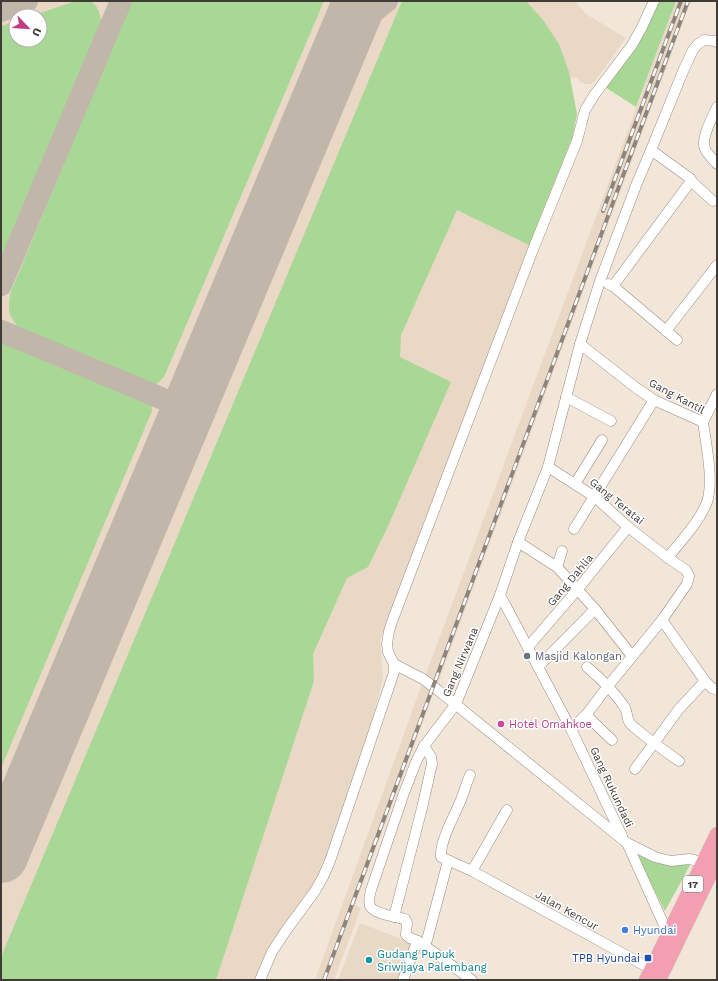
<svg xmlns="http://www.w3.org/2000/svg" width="718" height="981" font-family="'Work Sans',sans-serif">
	<rect width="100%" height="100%" fill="#f2e6d9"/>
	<polygon fill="#e8d9c7" points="360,923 414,944 400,980 338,980"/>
	<g fill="#ead8c6" fill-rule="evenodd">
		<path d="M1,1H575L586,14L626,38L595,81L592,84H585L580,82L576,77L570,79L577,114L572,138L529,245L380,640L383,678L372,721L333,841L315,882L256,980H1ZM16,16H40V40H16Z"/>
		<polygon points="676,1 691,1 438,683 426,674"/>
		<polygon points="422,684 434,692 355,905 361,908 334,980 315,980"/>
	</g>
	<g fill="#a9d796">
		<path d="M76,1C80,1 85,0 89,1C99,4 101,18 102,27L1,270V26L16,21V40H40V16H31Z"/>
		<path d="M131,1H324L164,377L157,384H147L19,328C8,315 8,311 10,294Z"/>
		<polygon points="402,1 526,1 543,20 559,44 569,72 577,114 572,138 529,245 457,210 401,335 400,357 451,382 389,524 368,567 347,578 313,654 314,681 216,980 1,980 1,957"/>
		<polygon points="657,1 676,1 636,107 605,87"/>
		<polygon points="8,342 21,345 148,400 152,406 152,411 1,768 1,344"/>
		<polygon points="636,854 648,859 672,865 690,865 665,911"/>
	</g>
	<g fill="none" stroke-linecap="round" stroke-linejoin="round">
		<g stroke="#c0b6aa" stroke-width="22">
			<polyline points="1,11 27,1"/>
			<polyline points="347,33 387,1"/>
			<polyline points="1,285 121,1"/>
			<path d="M1,331L168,401C177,409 179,413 182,425"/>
			<path d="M168,401C182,401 186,400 196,390"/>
		</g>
		<polyline stroke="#c0b6aa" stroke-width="54" points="1,856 360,1"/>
		<g stroke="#978c80" stroke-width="11">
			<g id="minor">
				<path d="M717,107C713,116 700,139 705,149C707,154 713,159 717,164"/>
				<polyline points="651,150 691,179 691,181 713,201"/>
				<polyline points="608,284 613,286 677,340"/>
				<polyline points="613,286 691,181"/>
				<polyline points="666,331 717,265"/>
				<polyline points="580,344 635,387 654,400 703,422"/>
				<polyline points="566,397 611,421"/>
				<polyline points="703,422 717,394"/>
				<polyline points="548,467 595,497 628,527 668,558 686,570 689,576 687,584 662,620 608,686 586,715 571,729"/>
				<polyline points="575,484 602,440"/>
				<polyline points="574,529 654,400"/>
				<polyline points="518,542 557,567 595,609 632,656"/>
				<path d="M668,558C681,540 699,523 707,502C714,481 706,444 703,422"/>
				<polyline points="557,567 562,551"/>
				<polyline points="500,595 571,729 622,836"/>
				<polyline points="662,620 705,681 712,688 717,690"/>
				<polyline points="528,647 577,590 628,527"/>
				<polyline points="394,664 423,679 439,691 627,843 668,934 671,936"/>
				<polyline points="538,667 595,609"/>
				<path d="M587,667C601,679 615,692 625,708C628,713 626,718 630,723C633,727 638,730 641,733C654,743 666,752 679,761"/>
				<polyline points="586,715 612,740"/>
				<polyline points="635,769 679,709 705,681"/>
				<path d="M470,775C466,784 464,793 460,802C454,817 440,840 441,857L472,871L651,969"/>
				<polyline points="627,843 655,857 671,861 689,859 694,860 707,866"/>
				<polyline points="472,871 507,810"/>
				<polyline points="394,917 422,808 432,764 431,757 424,746"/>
				<polyline points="427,940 448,861"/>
				<path d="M420,944L418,941L410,938L406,935L407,923L405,919C396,917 374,914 370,906C368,901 370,895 371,890L404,793L416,762L424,746L456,704L500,595L518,542L548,467L580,344L600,281L637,183L651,150L684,69L693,50L698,44L704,40L715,41L717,42"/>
				<polyline points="260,980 272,952 285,932 315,891 323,877 330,861 394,672 394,664 388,652 387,644 389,631 393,619 534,247 577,141 585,110 595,94 632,45 642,27 654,1"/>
				<polyline points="403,980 415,947 420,944 425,946 472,980"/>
			</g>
		</g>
		<g stroke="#cdcccb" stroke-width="15">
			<g id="highway">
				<polyline points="646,980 717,834"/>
				<polyline points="659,980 717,860"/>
			</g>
		</g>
		<use href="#minor" stroke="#fff" stroke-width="10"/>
		<use href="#highway" stroke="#f39fb2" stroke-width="14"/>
		<g stroke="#8d857c" stroke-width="4">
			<g id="rail">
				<polyline points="603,211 681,1"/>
				<polyline points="324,980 688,1"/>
			</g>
		</g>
		<use href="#rail" stroke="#fff" stroke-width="2.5" stroke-dasharray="8" stroke-linecap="butt"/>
	</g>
	<circle fill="#6b7280" stroke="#fff" stroke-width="1.5" cx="527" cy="656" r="4"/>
	<circle fill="#d1479c" stroke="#fff" stroke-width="1.5" cx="501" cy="724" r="4"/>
	<circle fill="#3f7fe0" stroke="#fff" stroke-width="1.5" cx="625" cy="930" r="4"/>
	<rect fill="#1a4fb4" stroke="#fff" stroke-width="1.5" x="644" y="954" width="8" height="8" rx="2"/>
	<circle fill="#0f9aa8" stroke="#fff" stroke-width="1.5" cx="369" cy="960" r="4"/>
	<g text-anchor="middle" stroke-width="3" stroke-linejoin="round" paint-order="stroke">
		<rect fill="#fff" stroke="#797672" stroke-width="1" x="683" y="876" width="20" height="16" rx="3"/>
		<g font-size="10" font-weight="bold" fill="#403b36">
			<text x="693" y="888">17</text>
		</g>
		<g font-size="11" fill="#403b36" stroke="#fff">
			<text transform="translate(677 396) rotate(28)" y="4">Gang Kantil</text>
			<text transform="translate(617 501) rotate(39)" y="4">Gang Teratai</text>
			<text transform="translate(570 580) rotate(-50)" y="4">Gang Dahlia</text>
			<text transform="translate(460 662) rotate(-67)" y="4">Gang Nirwana</text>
			<text transform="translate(612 787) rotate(65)" y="4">Gang Rukundadi</text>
			<text transform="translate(567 910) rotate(29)" y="4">Jalan Kencur</text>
		</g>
		<g font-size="11" fill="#5b616d" stroke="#fff" text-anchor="start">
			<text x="535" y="660">Masjid Kalongan</text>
		</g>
		<g font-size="11" fill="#b23c85" stroke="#fff" text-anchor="start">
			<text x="509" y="728">Hotel Omahkoe</text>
		</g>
		<g font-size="11" fill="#366cbe" stroke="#fff" text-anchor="start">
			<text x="633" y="934">Hyundai</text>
		</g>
		<g font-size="11" fill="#0d838f" stroke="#fff" text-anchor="start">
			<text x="377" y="958">Gudang Pupuk<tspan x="377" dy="13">Sriwijaya Palembang</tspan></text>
		</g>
		<g font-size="11" fill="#164399" stroke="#fff" text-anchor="end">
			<text x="640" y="962">TPB Hyundai</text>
		</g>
	</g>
	<rect width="718" height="981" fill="none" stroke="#403b36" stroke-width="4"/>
	<g transform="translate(28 28) rotate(115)"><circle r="19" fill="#ffffff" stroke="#b3b1af"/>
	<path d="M0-3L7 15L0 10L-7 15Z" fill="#c03d84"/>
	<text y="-6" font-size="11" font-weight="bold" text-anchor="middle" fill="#403b36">U</text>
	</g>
</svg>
